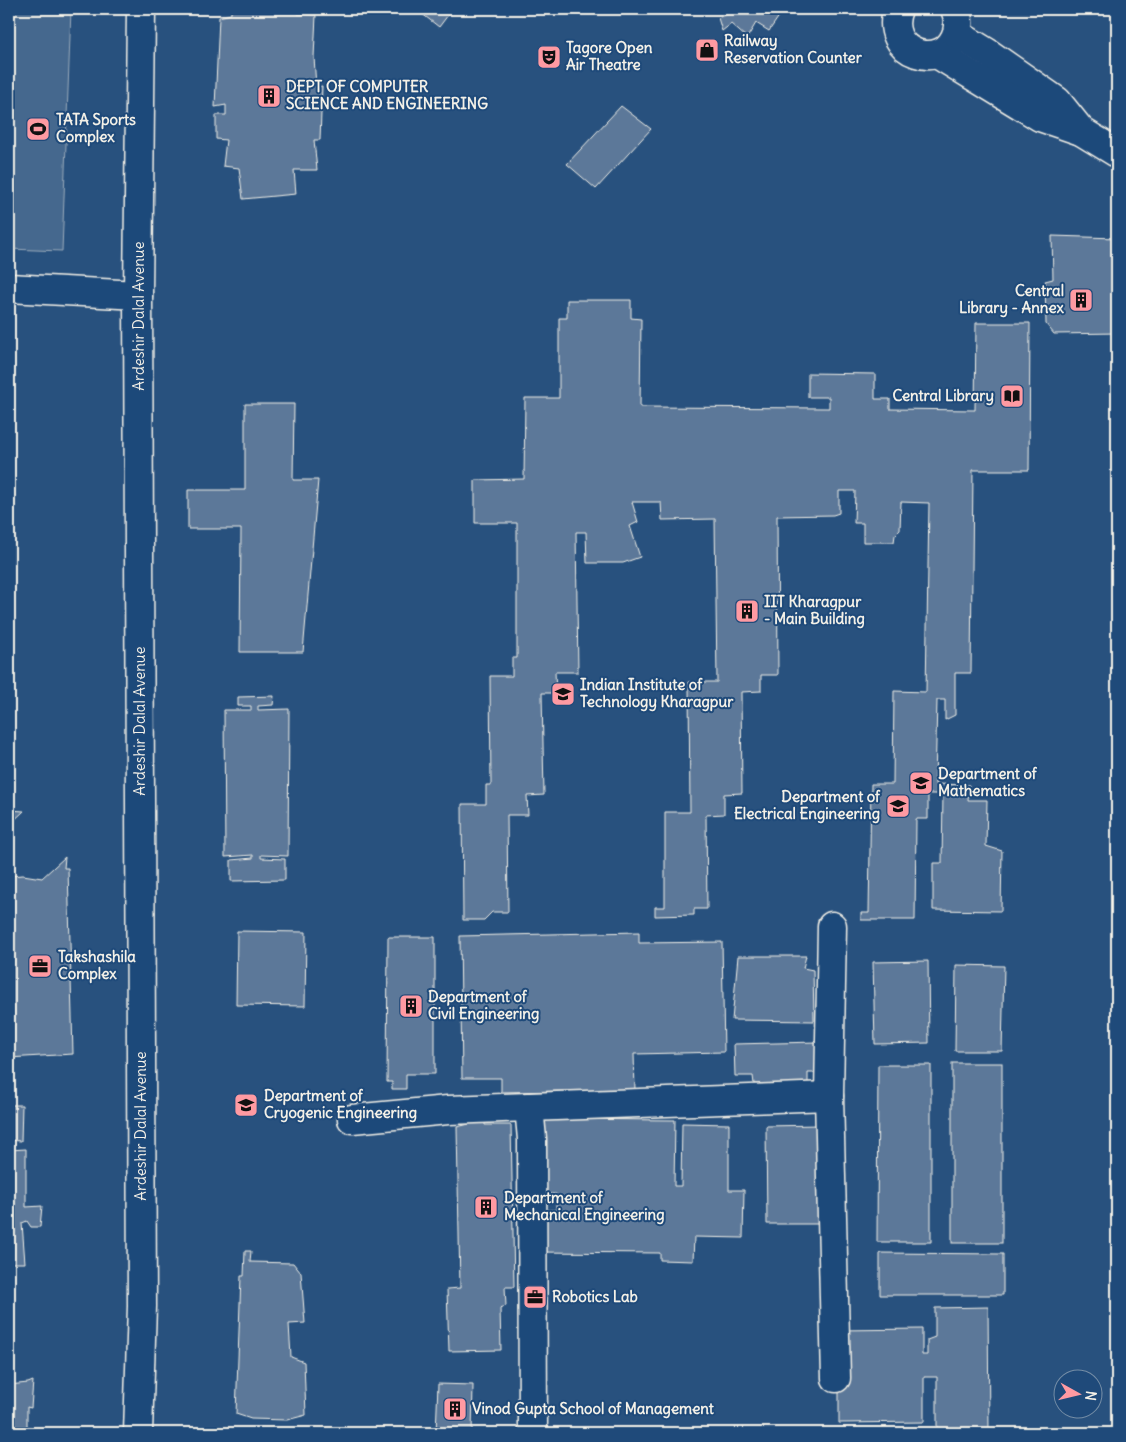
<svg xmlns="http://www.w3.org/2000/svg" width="1126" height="1442" font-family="Delius,sans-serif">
	<rect width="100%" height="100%" fill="#28517e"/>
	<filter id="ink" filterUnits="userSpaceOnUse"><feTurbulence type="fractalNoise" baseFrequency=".02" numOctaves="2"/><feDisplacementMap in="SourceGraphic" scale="10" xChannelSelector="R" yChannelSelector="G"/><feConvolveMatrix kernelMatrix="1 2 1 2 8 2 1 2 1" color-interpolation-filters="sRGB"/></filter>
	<g filter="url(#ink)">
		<polygon fill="#45688e" stroke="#9cacbb" points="9,9 71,9 62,251 9,249"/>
		<g fill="#5b7899" stroke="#f4f1e8">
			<polygon points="231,9 299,9 298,14 316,15 314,57 316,87 322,86 320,140 314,140 317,170 294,170 296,194 243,199 239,168 223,166 226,140 216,139 216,115 226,115 226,105 215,107 219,17 231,14"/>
			<polygon points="424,9 448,9 451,11 439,27 421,13"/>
			<polygon points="739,9 784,9 769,31 756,23 747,38 731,24 722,31 718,18"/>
			<polygon points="621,106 651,129 596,189 567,164"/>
			<polygon points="1052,236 1117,238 1117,333 1054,334 1046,324 1045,281 1053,279"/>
			<polygon points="567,300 631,300 631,318 641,319 640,407 829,408 829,397 808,397 808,373 875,374 875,399 890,399 890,409 975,410 976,323 1030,323 1029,470 973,470 971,673 955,673 955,715 945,720 945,700 937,700 935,784 969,785 968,800 987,800 986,846 1002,851 1001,911 933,910 933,863 942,863 943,794 928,794 928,819 916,819 915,920 861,920 861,913 869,913 871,784 893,784 894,691 926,692 929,503 901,502 900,530 895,535 894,542 863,542 863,523 854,523 855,491 839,491 839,513 833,515 777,516 778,675 761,675 761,691 741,692 742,793 724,794 724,814 706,815 707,909 694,909 694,915 655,916 655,907 665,907 665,812 690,812 689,682 717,682 715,519 662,520 661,502 632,502 638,522 630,526 640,557 623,563 587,563 586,532 576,532 578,672 555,672 556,693 542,693 544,795 527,796 528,815 507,815 508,912 492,912 484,920 463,920 462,804 486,804 486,785 491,785 490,676 512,676 512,658 517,658 517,523 475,523 475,480 524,479 525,398 559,398 559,318 567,318"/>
			<polygon points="245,404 294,404 293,480 318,480 303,652 240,652 241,529 188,529 188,490 245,490"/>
			<polygon points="274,696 273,705 258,706 258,710 289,709 288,856 261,855 261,858 285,859 285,880 231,881 231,860 253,858 253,855 225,857 224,710 251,710 251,706 238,706 238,697"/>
			<polygon points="9,810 24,811 9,825"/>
			<polygon points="65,857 64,868 68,868 73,1054 9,1058 9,876 23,875 42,878"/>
			<polygon points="237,931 306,932 305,1006 236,1005"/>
			<polygon points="639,932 639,943 722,942 724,1052 634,1054 635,1090 501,1092 501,1078 462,1078 460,936"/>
			<polygon points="388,937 435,937 435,1074 406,1074 406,1089 392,1089 392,1082 387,1082"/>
			<polygon points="738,956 806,956 803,968 813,970 814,1021 732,1020"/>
			<polygon points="928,961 929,1043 875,1044 873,962"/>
			<polygon points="956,965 1004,966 1002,1051 955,1051"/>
			<polygon points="818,1042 818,1073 808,1073 808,1083 754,1084 753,1076 735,1076 734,1044"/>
			<rect x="952" y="1063" width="50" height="180"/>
			<polygon points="878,1065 931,1065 931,1242 877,1242"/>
			<polygon points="9,1105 22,1105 21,1141 9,1140"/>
			<polygon points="468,1114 484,1114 485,1125 511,1125 514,1287 505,1287 506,1306 500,1308 501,1350 449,1351 447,1289 460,1288 457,1127 469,1124"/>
			<polygon points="537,1119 675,1120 674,1186 681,1186 682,1123 729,1124 729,1190 744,1190 743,1238 694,1237 693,1261 660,1260 660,1253 535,1252 535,1210 556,1210 556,1194 536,1194"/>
			<polygon points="820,1125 820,1224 767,1224 766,1126"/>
			<polygon points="26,1149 26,1207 42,1206 40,1227 31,1227 27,1221 22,1223 25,1263 9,1263 9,1150"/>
			<polygon points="245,1251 251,1251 250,1262 293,1263 301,1273 305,1323 289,1324 291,1357 304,1362 306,1415 287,1420 251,1419 236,1414 241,1276 244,1276"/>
			<polygon points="880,1253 1003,1254 1003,1295 880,1295"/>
			<polygon points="988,1307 989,1433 937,1433 937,1377 924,1377 924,1422 839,1423 839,1330 922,1329 922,1355 927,1355 927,1340 935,1337 935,1308"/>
			<polygon points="33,1381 31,1408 27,1407 27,1433 9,1433 9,1385 28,1383"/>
			<polygon points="438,1384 473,1385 472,1433 436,1433"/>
		</g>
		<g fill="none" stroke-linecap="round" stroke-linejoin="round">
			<g stroke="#f4f1e8" stroke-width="31">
				<g id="minor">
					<path d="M898,9C881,54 945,74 957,32C959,24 958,16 955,9"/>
					<polyline points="957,34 988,53 1057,101 1081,131"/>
					<polyline points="937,54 1040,117 1081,131 1117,153"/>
					<polyline points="9,288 138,295"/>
					<polyline points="832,926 829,1096 836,1378"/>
					<polyline points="529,1107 532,1139 533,1433"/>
					<polyline points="352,1119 448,1110 829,1096"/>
					<polyline points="138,1433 142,1306 138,295 141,9"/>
				</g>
			</g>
			<use href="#minor" stroke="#1f4a7a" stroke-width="28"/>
		</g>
	</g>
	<defs>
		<g id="shop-square" transform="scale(1.25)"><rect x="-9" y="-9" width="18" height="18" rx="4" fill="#ff9aa2" stroke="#1f4a7a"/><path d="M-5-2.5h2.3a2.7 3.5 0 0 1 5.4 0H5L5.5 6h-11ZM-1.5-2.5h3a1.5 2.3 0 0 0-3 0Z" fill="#111"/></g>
		<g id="theatre-square" transform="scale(1.25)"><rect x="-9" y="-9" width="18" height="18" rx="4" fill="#ff9aa2" stroke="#1f4a7a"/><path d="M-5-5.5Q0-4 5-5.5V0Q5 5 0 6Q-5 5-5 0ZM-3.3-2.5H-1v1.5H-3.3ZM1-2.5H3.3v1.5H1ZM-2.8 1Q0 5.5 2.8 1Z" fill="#111"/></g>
		<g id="building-square" transform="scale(1.25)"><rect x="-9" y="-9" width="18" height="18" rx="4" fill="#ff9aa2" stroke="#1f4a7a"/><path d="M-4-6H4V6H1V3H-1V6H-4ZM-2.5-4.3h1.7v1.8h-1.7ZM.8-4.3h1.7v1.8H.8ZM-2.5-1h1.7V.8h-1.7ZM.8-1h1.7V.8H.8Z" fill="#111"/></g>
		<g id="stadium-square" transform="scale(1.25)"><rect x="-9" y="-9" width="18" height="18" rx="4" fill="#ff9aa2" stroke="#1f4a7a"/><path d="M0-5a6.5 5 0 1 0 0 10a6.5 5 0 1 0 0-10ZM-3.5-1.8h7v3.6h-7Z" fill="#111"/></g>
		<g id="library-square" transform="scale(1.25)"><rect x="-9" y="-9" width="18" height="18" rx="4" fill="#ff9aa2" stroke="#1f4a7a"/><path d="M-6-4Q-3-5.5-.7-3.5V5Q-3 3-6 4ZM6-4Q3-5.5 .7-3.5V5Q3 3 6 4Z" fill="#111"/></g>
		<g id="university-square" transform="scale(1.25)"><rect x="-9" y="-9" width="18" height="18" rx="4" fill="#ff9aa2" stroke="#1f4a7a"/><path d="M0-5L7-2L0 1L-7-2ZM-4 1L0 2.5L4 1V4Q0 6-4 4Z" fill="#111"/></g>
		<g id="office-square" transform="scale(1.25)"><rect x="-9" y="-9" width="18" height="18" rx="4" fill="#ff9aa2" stroke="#1f4a7a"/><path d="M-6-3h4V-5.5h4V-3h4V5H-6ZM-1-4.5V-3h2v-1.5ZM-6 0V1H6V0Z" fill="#111"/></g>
	</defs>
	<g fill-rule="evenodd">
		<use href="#shop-square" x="707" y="50"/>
		<use href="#theatre-square" x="549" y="57"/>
		<use href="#building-square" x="269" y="96"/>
		<use href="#stadium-square" x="38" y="129"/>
		<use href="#building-square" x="1081" y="300"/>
		<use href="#library-square" x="1012" y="396"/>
		<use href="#building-square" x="747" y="611"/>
		<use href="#university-square" x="563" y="694"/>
		<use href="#university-square" x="921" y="783"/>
		<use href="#university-square" x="898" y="806"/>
		<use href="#office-square" x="40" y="966"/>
		<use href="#building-square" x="411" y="1006"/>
		<use href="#university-square" x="246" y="1105"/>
		<use href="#building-square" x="486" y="1207"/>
		<use href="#office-square" x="535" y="1297"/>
		<use href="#building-square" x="455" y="1409"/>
	</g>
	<g text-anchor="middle" stroke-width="4" stroke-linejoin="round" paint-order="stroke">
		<g font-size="15" font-weight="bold" fill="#f4f1e8" stroke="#1f4a7a" text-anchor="start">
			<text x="724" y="46">Railway<tspan x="724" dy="17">Reservation Counter</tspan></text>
			<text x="566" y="53">Tagore Open<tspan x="566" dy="17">Air Theatre</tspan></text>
			<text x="286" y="92">DEPT OF COMPUTER<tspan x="286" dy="17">SCIENCE AND ENGINEERING</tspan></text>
			<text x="56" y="125">TATA Sports<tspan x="56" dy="17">Complex</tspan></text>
			<text x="1064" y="296" text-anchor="end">Central<tspan x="1064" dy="17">Library - Annex</tspan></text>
			<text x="994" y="401" text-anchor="end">Central Library</text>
			<text x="764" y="607">IIT Kharagpur<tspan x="764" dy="17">- Main Building</tspan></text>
			<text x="580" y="690">Indian Institute of<tspan x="580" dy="17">Technology Kharagpur</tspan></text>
			<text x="938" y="779">Department of<tspan x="938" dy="17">Mathematics</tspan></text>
			<text x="880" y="802" text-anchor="end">Department of<tspan x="880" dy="17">Electrical Engineering</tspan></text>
			<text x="58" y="962">Takshashila<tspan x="58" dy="17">Complex</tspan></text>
			<text x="428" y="1002">Department of<tspan x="428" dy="17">Civil Engineering</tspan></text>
			<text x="264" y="1101">Department of<tspan x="264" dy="17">Cryogenic Engineering</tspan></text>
			<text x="504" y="1203">Department of<tspan x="504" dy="17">Mechanical Engineering</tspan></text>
			<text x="552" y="1302">Robotics Lab</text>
			<text x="472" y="1414">Vinod Gupta School of Management</text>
		</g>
		<g font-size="15" fill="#f4f1e8" stroke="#1f4a7a">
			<text transform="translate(139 316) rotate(-90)" y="5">Ardeshir Dalal Avenue</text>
			<text transform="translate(140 721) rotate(-90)" y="5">Ardeshir Dalal Avenue</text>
			<text transform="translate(141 1126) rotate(-90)" y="5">Ardeshir Dalal Avenue</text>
		</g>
	</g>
	<rect width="1126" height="1442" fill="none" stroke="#1f4a7a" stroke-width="30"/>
	<rect x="15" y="15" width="1096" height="1412" fill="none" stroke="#f4f1e8" stroke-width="2" filter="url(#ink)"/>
	<g transform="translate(1078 1394) rotate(98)"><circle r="24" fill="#1f4a7a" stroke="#748da6"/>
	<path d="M0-4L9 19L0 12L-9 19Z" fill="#ff9aa2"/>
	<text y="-8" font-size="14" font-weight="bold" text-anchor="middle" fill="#f4f1e8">N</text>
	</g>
</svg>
